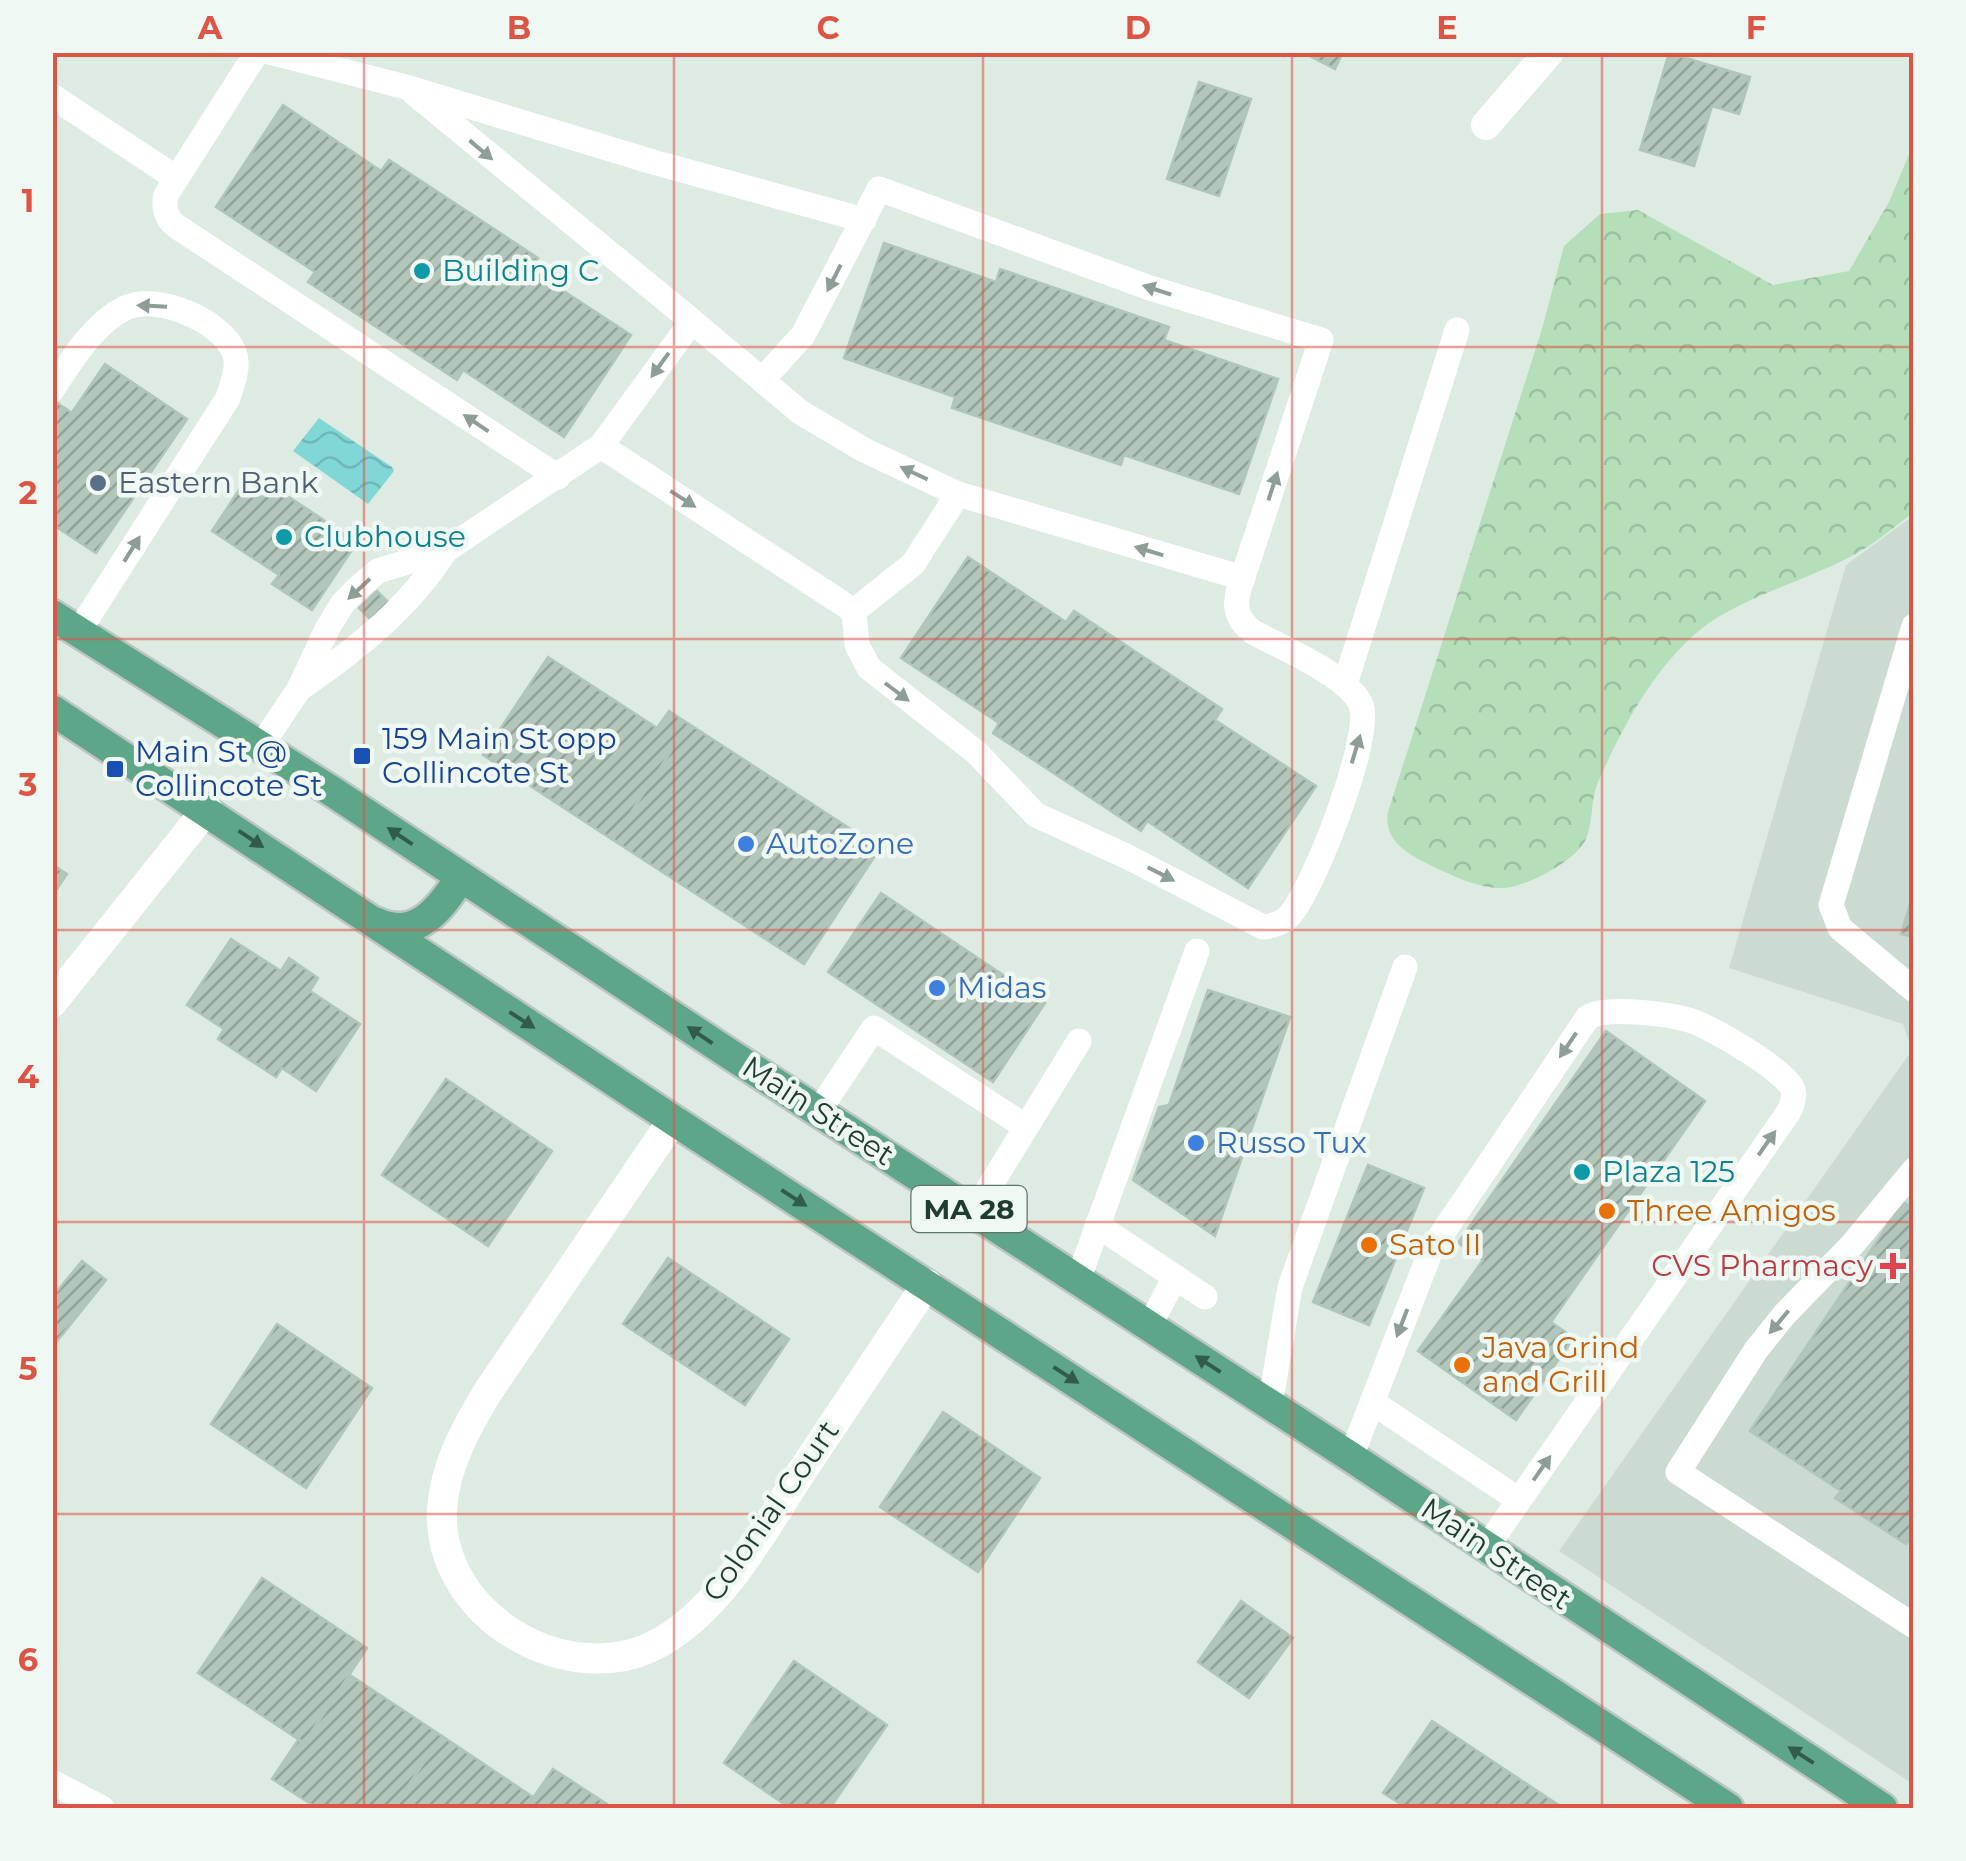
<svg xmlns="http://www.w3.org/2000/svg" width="1966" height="1861" font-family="Montserrat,sans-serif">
	<defs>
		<pattern id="forest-crowns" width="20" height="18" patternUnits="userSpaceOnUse" patternTransform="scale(2.5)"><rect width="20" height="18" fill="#b4dfb9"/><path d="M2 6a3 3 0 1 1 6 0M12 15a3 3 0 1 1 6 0" fill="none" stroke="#9ac09f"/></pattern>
		<pattern id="water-waves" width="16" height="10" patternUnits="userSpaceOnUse" patternTransform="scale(2.5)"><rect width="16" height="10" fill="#80d7d6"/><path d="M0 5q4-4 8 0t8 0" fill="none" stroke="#6eb9b8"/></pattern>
		<pattern id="building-hatch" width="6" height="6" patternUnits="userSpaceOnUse" patternTransform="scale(2.5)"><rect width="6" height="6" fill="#b3c6bc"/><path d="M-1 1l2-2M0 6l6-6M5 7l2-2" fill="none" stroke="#91a299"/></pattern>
	</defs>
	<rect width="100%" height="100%" fill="#deebe3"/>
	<polygon fill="#ccdbd2" points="1913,516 1913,1784 1559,1551 1912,1050 1903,1024 1729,968 1846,565"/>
	<path fill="url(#forest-crowns)" d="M1913,145V513C1895,526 1877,542 1857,553C1812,579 1738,598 1700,630C1654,668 1623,726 1599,780C1590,798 1594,820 1586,839C1576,861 1528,886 1504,888C1478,889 1454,876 1432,866C1409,855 1383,841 1388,812L1542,329L1564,246L1600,214L1638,210L1773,285L1849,271L1889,202Z"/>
	<polygon fill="url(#water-waves)" points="319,418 392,467 394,471 368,504 293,451"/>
	<g fill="url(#building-hatch)" stroke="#b0c6b9" stroke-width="2.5">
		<polygon points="1302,52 1343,52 1335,69"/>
		<polygon points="1669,53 1750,77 1739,114 1712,106 1694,166 1640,150"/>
		<polygon points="1199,82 1251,99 1219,196 1167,179"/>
		<polygon points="283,105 381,171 389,160 538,258 530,269 631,335 564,437 463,370 457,380 308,282 315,272 216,207"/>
		<polygon points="884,243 996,282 1000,269 1169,327 1164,340 1278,379 1239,494 1124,455 1121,465 952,408 955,397 844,358"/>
		<polygon points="105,364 187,419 96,553 52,524 52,442"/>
		<polygon points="52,399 72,413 52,442"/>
		<polygon points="251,472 357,542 312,610 272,584 279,575 212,531"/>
		<polygon points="968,557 1066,622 1074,611 1222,709 1215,720 1316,786 1248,888 1147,821 1141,831 993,733 999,723 901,658"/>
		<polygon points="377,591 389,603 371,620 359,608"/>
		<polygon points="548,657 657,728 669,711 689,724 613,840 483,755"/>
		<polygon points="689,724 880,848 804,964 613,840"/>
		<polygon points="52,864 67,874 52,896"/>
		<polygon points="1914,891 1914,937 1901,934"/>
		<polygon points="881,893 1045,1003 993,1082 828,972"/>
		<polygon points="231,939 281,971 289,958 318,978 310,991 360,1024 316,1091 282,1068 276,1077 218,1039 224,1029 187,1005"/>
		<polygon points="1208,990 1290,1017 1215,1236 1133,1180 1159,1107 1169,1105"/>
		<polygon points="1606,1031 1705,1101 1551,1322 1574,1338 1516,1420 1418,1351 1483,1260 1458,1243"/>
		<polygon points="446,1079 552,1151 488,1246 382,1175"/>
		<polygon points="1368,1165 1424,1188 1369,1325 1313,1302"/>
		<polygon points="1903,1202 1914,1209 1914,1533 1906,1544 1835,1498 1841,1491 1750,1431"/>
		<polygon points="668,1258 789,1339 745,1405 623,1324"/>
		<polygon points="82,1261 106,1280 54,1345 52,1286 58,1290"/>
		<polygon points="277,1324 372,1388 306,1488 211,1424"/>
		<polygon points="943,1412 1040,1478 978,1572 880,1507"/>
		<polygon points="262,1578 367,1648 304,1743 198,1673"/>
		<polygon points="1241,1601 1293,1638 1249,1698 1198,1662"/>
		<polygon points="794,1661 887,1725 830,1808 790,1808 724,1763"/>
		<polygon points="350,1675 442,1736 393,1808 317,1808 272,1779 298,1740 304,1743"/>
		<polygon points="1432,1721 1563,1808 1407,1808 1383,1793"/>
		<polygon points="442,1736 533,1797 526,1808 393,1808"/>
		<polygon points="553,1769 613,1808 526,1808"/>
	</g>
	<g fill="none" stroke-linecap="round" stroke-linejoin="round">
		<g stroke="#bcc5c1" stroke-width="35">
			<g id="primary">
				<polyline points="52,615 333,792 725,1051 1351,1457 1882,1808"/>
				<polyline points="52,710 673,1120 1728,1808"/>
				<path d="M377,923C418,941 441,907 461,877"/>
			</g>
		</g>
		<g stroke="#fff" stroke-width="25">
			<path d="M257,52L166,195C163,207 166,218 176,226L558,477"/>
			<polyline points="269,52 406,87 653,162 864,220"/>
			<polyline points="414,93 692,321"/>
			<polyline points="52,96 176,178"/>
			<path d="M763,379L803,335L879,189L1150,288L1321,340L1238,592C1234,609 1239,622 1253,632C1280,647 1350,676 1361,705C1373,736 1314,888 1290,915C1283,923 1274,926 1263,927L1126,856L1036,815L977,753L869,668L857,645L854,611"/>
			<path d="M52,390C71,361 93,324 125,308C156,293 221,320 234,352C240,367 232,384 228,398L79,631"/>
			<polyline points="958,494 1243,578"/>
			<path d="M446,550C408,609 357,649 299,689L327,629L343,603L360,586L378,571L446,550L601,446L692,321L800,412L864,450L958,494L913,564L854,611L601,446"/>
			<polyline points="1914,626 1831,905 1840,928 1914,990"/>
			<polyline points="1345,684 1457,330"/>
			<polyline points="261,746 299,689"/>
			<polyline points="818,1112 874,1028 1026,1127"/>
			<polyline points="1914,1170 1852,1245 1784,1315 1756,1350 1678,1472 1914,1626"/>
			<polyline points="974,1212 1079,1041"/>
			<polyline points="1097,1225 1175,1277 1149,1327"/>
			<polyline points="1175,1277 1205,1297"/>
			<polyline points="1078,1280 1197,951"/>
			<polyline points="1372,1402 1519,1500"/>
			<polyline points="1270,1405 1290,1287 1405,967"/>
			<path d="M1351,1457L1431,1250L1588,1017C1608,1006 1667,1014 1689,1020C1710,1026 1787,1071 1793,1090C1795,1099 1792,1106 1788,1113L1486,1548"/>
			<polyline points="52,1782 102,1808"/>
		</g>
		<g stroke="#fff" stroke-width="30">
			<polyline points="1486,125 1549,52"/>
			<polyline points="52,1003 207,809"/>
			<path d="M673,1120L489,1390C467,1426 445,1465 442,1509C436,1615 568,1693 659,1643C724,1607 764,1528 804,1468C845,1407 886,1345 927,1284"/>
		</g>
		<use href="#primary" stroke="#5ea688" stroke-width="30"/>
	</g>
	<defs><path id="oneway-solid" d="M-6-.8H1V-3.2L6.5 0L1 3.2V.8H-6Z" transform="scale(2.5)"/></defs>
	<g fill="#8e9e97">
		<use href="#oneway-solid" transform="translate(481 150) rotate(40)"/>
		<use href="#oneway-solid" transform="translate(834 278) rotate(117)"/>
		<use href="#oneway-solid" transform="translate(1157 290) rotate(-162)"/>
		<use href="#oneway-solid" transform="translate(152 306) rotate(-177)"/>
		<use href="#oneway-solid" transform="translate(660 365) rotate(126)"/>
		<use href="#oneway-solid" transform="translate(476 423) rotate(-146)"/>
		<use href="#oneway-solid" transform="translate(914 473) rotate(-155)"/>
		<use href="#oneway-solid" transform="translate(1273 486) rotate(-72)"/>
		<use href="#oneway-solid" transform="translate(683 499) rotate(33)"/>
		<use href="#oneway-solid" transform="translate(132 549) rotate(-58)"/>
		<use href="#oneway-solid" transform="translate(1149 551) rotate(-163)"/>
		<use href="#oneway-solid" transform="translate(359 589) rotate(137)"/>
		<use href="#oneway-solid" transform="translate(897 692) rotate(37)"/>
		<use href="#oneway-solid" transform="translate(1356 749) rotate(-73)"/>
		<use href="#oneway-solid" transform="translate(1161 874) rotate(27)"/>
		<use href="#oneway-solid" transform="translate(1568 1045) rotate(124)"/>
		<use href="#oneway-solid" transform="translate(1767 1143) rotate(-55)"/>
		<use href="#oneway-solid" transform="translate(1779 1322) rotate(130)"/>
		<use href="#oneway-solid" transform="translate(1402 1323) rotate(111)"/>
		<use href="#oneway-solid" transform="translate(1542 1468) rotate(-55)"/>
	</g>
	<g fill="#315c4a">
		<use href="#oneway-solid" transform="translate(400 836) rotate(-146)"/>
		<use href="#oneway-solid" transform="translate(251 839) rotate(34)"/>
		<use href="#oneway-solid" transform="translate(522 1020) rotate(33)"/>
		<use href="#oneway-solid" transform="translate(700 1035) rotate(-146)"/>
		<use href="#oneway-solid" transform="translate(794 1198) rotate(33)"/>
		<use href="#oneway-solid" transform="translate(1208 1364) rotate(-147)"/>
		<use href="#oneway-solid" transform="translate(1066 1375) rotate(33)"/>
		<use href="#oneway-solid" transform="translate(1801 1755) rotate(-147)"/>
	</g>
	<path fill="none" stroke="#dd5445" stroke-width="2.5" stroke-opacity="0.55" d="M364,52V1808M674,52V1808M983,52V1808M1292,52V1808M1602,52V1808M52,347H1914M52,639H1914M52,930H1914M52,1222H1914M52,1514H1914"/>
	<g fill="#0f9aa8" stroke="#eff8f2" stroke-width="4">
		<circle cx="422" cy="271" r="10"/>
		<circle cx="284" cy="537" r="10"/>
		<circle cx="1582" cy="1172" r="10"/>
	</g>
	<circle fill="#5c6f8a" stroke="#eff8f2" stroke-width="4" cx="98" cy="483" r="10"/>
	<g fill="#1a4fb4" stroke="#eff8f2" stroke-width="4">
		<rect x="352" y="746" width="20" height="20" rx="5"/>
		<rect x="105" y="759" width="20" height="20" rx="5"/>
	</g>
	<g fill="#3f7fe0" stroke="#eff8f2" stroke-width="4">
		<circle cx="746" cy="844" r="10"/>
		<circle cx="937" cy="988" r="10"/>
		<circle cx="1196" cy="1143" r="10"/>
	</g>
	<g fill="#e8710a" stroke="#eff8f2" stroke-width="4">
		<circle cx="1607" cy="1211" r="10"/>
		<circle cx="1369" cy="1245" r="10"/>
		<circle cx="1462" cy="1365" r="10"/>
	</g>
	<path fill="#e0444e" stroke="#eff8f2" stroke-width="4" d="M1888 1251h10v10h10v10h-10v10h-10v-10h-10v-10h10z"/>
	<g text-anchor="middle" stroke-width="9" stroke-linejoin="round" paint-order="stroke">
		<rect fill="#eff8f2" stroke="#5d756a" stroke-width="2.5" x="911.5" y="1186" width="115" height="46" rx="8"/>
		<g font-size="28" font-weight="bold" fill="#1e3d2f">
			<text x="969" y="1219">MA 28</text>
		</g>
		<g font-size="30" fill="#0d838f" stroke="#eff8f2" text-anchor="start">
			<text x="442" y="281">Building C</text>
			<text x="304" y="547">Clubhouse</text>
			<text x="1602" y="1182">Plaza 125</text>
		</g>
		<g font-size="30" fill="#4e5e75" stroke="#eff8f2" text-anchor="start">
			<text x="118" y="493">Eastern Bank</text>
		</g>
		<g font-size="30" fill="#164399" stroke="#eff8f2" text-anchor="start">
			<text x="382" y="749">159 Main St opp<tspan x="382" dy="34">Collincote St</tspan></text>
			<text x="135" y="762">Main St @<tspan x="135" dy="34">Collincote St</tspan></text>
		</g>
		<g font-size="30" fill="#366cbe" stroke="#eff8f2" text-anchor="start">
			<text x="766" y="854">AutoZone</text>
			<text x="957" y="998">Midas</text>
			<text x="1216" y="1153">Russo Tux</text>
		</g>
		<g font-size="30" fill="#1e3d2f" stroke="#eff8f2">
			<text transform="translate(818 1111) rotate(33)" y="10">Main Street</text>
			<text transform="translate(771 1511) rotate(-55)" y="10">Colonial Court</text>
			<text transform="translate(1496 1554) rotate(34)" y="10">Main Street</text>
		</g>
		<g font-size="30" fill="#c56008" stroke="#eff8f2" text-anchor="start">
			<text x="1627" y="1221">Three Amigos</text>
			<text x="1389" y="1255">Sato II</text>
			<text x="1482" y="1358">Java Grind<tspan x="1482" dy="34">and Grill</tspan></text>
		</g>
		<g font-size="30" fill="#be3a42" stroke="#eff8f2" text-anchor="end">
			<text x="1873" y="1276">CVS Pharmacy</text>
		</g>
	</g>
	<rect width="1966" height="1861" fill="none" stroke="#eff8f2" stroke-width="110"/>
	<rect x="55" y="55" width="1856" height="1751" fill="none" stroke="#dd5445" stroke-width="4"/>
	<g font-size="32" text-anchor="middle" font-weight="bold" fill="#dd5445">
		<text x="210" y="39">A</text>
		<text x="519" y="39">B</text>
		<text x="828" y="39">C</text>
		<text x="1138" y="39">D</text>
		<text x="1447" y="39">E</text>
		<text x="1756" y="39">F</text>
		<text x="28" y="212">1</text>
		<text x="28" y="504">2</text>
		<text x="28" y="796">3</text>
		<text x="28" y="1088">4</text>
		<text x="28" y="1380">5</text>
		<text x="28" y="1671">6</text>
	</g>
</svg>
